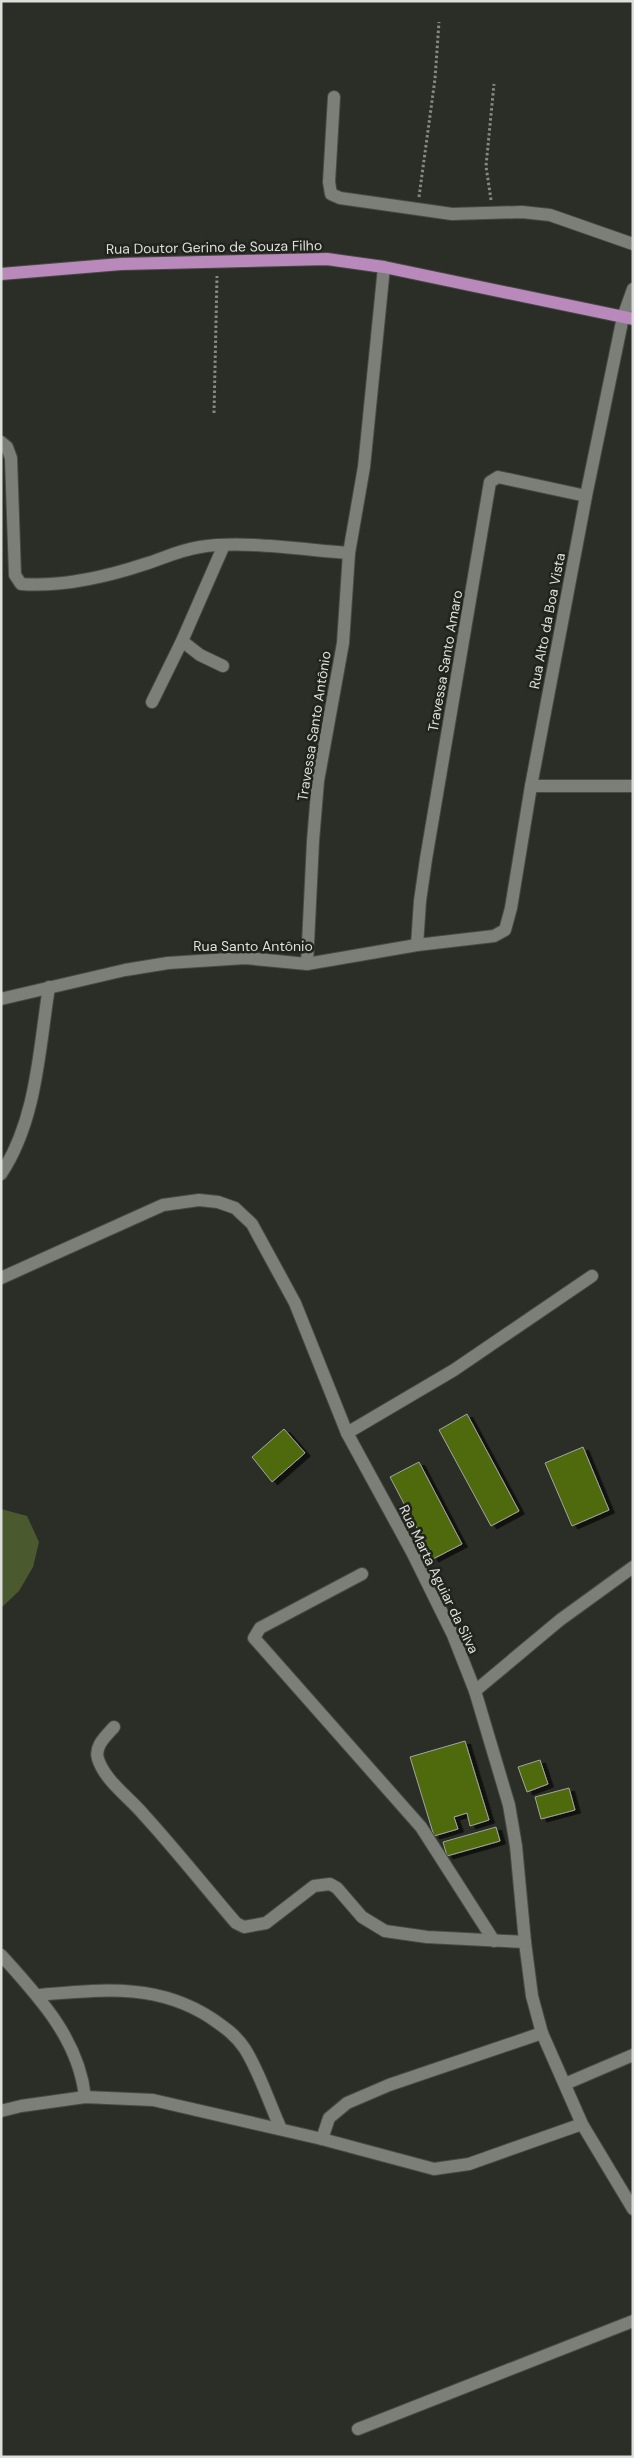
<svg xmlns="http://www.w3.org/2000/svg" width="634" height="2458" font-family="'DM Sans',sans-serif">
	<defs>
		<filter id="shadow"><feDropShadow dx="5.5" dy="3" stdDeviation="0" flood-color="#0009"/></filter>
	</defs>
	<rect width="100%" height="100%" fill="#2b2d27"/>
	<polygon fill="#4a5a2e" points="1,1509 27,1516 39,1542 33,1567 19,1591 1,1608"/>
	<g fill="#4f6911" stroke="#a3a69f" filter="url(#shadow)">
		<polygon points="467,1414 519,1511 491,1526 439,1430"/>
		<polygon points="284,1429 305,1453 272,1482 252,1457"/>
		<polygon points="583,1447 609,1510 572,1526 545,1463"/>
		<polygon points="419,1462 462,1544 433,1559 390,1477"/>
		<polygon points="465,1741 489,1820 470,1826 467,1813 454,1817 458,1829 434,1836 410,1757"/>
		<polygon points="540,1760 548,1784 527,1792 518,1767"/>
		<polygon points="569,1788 575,1810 541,1819 535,1797"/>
		<polygon points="496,1827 500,1841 447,1856 443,1842"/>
	</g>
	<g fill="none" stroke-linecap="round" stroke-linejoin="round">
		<g stroke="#484a45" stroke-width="14">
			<g id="minor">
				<polyline points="334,97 329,182 331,194 340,198 452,214 522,212 550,215 633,244"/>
				<path d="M1,442L7,447L11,458L15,575L21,584C63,587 106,577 145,564C164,558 180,550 200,547C242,540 305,550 349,553"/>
				<polyline points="223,666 200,655 182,641 224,545"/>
				<polyline points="152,702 182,641"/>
				<polyline points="531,786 633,786"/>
				<polyline points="417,945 420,901 426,859 490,482 498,477 586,496"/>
				<polyline points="307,964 313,841 318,781 343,643 349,553 364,467 384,267"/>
				<polyline points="1,999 125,970 168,963 245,958 307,964 417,945 494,936 505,930 511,908 531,786 586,496 623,317 633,289"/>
				<path d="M1,1174C37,1120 39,1049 49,987"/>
				<polyline points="1,1278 163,1205 199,1200 218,1202 235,1208 252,1224 295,1303 347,1433 412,1552 453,1635 475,1691 509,1805 516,1846 525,1942 532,1996 542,2033 582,2124 633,2209"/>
				<polyline points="347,1433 454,1370 592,1276"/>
				<polyline points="362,1574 260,1628 254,1638 421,1827 494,1941"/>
				<polyline points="475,1691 560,1620 633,1567"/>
				<path d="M114,1727C106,1736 94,1746 98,1759C105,1781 130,1798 144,1815C176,1850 205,1887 236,1923L244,1927L266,1923L314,1886L330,1884L337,1888L362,1917L385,1931L427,1937L525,1942"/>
				<path d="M1,1955C38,1996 79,2039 85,2097"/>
				<path d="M37,1995C99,1990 156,1982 211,2018C224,2027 236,2035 245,2049C260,2073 269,2103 281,2129"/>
				<polyline points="565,2084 633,2055"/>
				<polyline points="1,2111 21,2106 85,2097 153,2100 322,2139 434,2169 469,2164 582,2124"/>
				<polyline points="322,2139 329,2118 347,2103 389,2085 542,2033"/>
				<polyline points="358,2429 633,2321"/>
			</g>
		</g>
		<g stroke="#484a45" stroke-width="14">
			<polyline id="major" points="1,274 121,264 327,259 384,267 633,319"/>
		</g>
		<g stroke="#878984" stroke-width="3" stroke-dasharray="2.5 2.5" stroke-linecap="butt">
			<polyline points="419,197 435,79 439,22"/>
			<polyline points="491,200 486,166 494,84"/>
			<polyline points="214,413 217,276"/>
		</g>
		<use href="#minor" stroke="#7c7f78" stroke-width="12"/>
		<use href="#major" stroke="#ba89bc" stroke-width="12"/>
	</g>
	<g text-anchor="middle" stroke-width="5" stroke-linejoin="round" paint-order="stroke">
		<g font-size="14" fill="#dddfdb" stroke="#21231d">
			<text transform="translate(214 247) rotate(-1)" y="5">Rua Doutor Gerino de Souza Filho</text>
			<text transform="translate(547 621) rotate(-79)" y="5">Rua Alto da Boa Vista</text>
			<text transform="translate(445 661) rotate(-80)" y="5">Travessa Santo Amaro</text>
			<text transform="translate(314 726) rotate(-81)" y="5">Travessa Santo Antônio</text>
			<text x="253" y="951">Rua Santo Antônio</text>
			<text transform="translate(439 1579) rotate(64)" y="5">Rua Marta Aguiar da Silva</text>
		</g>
	</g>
	<rect width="634" height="2458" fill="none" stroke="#dddfdb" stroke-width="5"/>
</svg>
